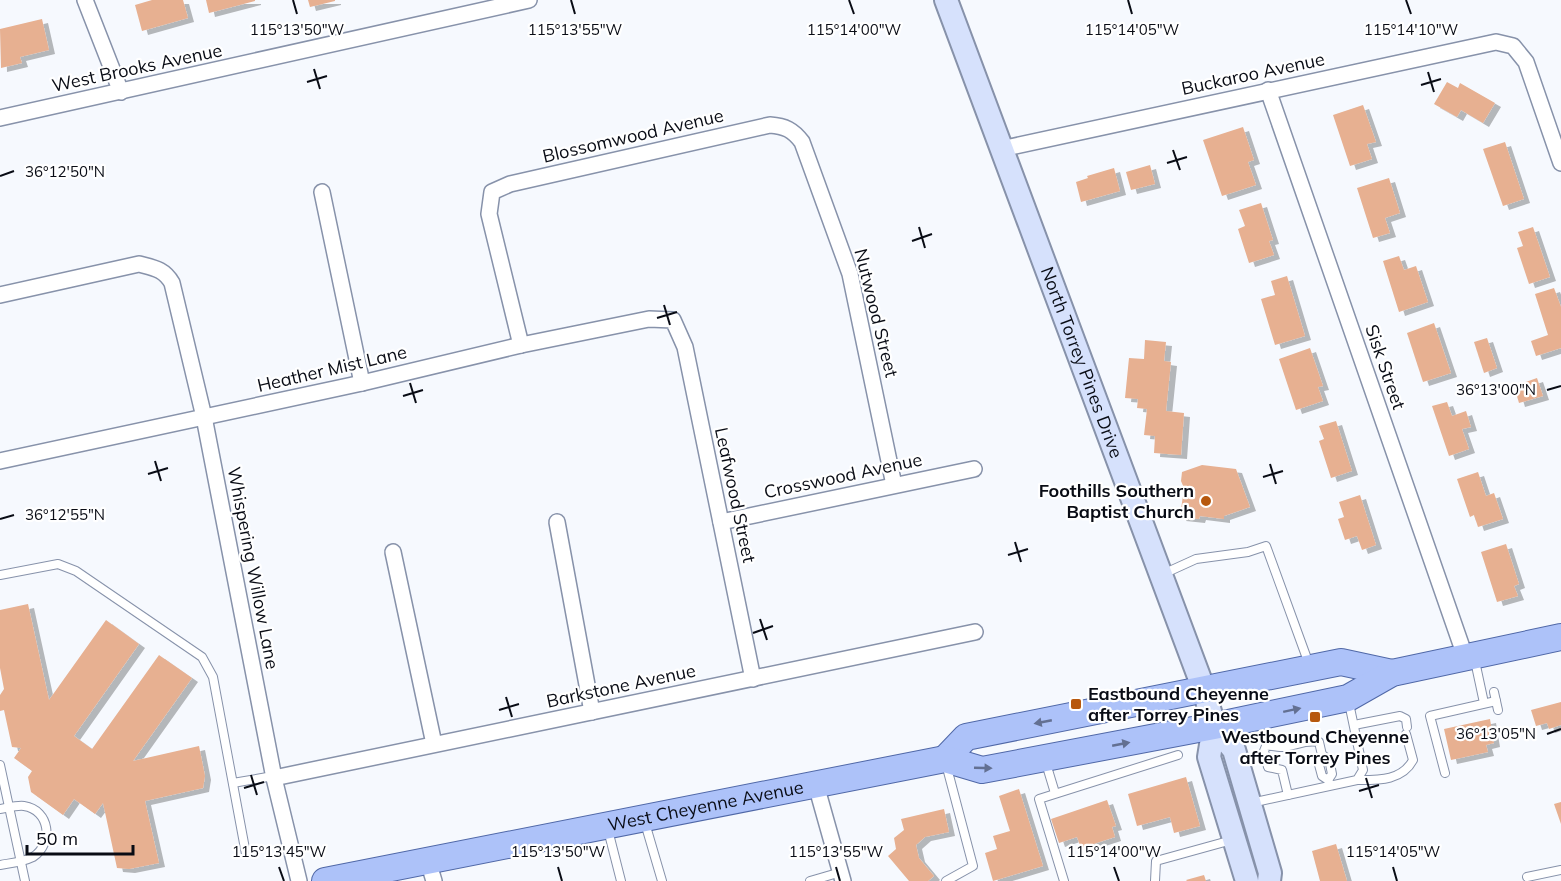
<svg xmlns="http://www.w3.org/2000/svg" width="1561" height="881" font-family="Mulish,sans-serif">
	<defs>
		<filter id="shadow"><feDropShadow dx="6" dy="4" stdDeviation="0" flood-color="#0004"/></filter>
	</defs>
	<rect width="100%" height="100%" fill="#f6f9fe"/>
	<g fill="#e7b091" filter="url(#shadow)">
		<polygon points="152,0 183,0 188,18 142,31 135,5"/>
		<polygon points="206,0 255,0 255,1 209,13"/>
		<polygon points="308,0 335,0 335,1 310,7"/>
		<polygon points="42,19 49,50 20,57 22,63 1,68 0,29"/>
		<polygon points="1447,82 1458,88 1460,83 1495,103 1483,123 1461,110 1457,117 1434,104"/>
		<polygon points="1363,105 1376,142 1367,144 1372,159 1350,166 1333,115"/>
		<polygon points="1243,127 1254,160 1248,162 1256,185 1222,196 1203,140"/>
		<polygon points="1505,142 1524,199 1503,206 1483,149"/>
		<polygon points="1150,165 1155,184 1131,190 1126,172"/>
		<polygon points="1114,168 1120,191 1081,202 1076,182 1088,178 1087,176"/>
		<polygon points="1389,178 1400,213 1385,218 1390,233 1373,238 1357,188"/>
		<polygon points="1261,203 1273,240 1269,241 1274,255 1249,263 1238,229 1245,226 1239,210"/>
		<polygon points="1533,227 1550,277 1529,284 1517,248 1523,246 1518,232"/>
		<polygon points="1399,256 1404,270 1416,266 1428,302 1399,312 1383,261"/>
		<polygon points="1287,276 1305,336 1275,345 1261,299 1275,295 1271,281"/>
		<polygon points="1554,288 1561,307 1561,348 1536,356 1531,341 1548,335 1535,294"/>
		<polygon points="1434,323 1451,373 1423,382 1407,333"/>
		<polygon points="1487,338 1497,368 1484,373 1474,342"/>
		<polygon points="1145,340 1166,342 1164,361 1171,362 1166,411 1184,413 1181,455 1154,453 1155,436 1144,435 1147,409 1137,408 1138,399 1125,398 1129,358 1144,359"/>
		<polygon points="1310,348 1323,386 1318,387 1323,401 1296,410 1279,359"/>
		<polygon points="1537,378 1543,396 1519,403 1514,386"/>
		<polygon points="1447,402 1452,416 1466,411 1471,427 1462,429 1469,449 1449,456 1432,406"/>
		<polygon points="1336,421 1352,471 1331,478 1319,441 1324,439 1319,426"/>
		<polygon points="1202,465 1236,469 1250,507 1224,516 1224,519 1200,516 1199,519 1180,517 1184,488 1181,481 1182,472"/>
		<polygon points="1478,472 1486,496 1494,493 1503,519 1478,527 1474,515 1470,517 1457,479"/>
		<polygon points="1360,495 1376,545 1362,550 1357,536 1345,540 1338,519 1344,517 1339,502"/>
		<polygon points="1506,544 1519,584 1514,586 1518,596 1497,602 1481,552"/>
		<polygon points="28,604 49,700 106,620 139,644 74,736 92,749 159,655 192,678 133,761 199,746 205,776 203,788 145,801 159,863 129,869 117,868 103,803 95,814 74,799 63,815 31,792 28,777 32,771 14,758 21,748 12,747 4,710 0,711 0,695 4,689 0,668 0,610"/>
		<polygon points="1561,702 1561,725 1549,729 1547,723 1536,726 1531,710"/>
		<polygon points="1490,719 1494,743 1486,745 1488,752 1451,760 1444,729"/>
		<polygon points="1186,777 1200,826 1174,833 1170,817 1137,826 1128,794"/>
		<polygon points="1019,789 1043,866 993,881 985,853 997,849 993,836 1010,831 999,796"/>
		<polygon points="1107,800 1116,826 1112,827 1115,837 1081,848 1077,837 1059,843 1051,819"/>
		<polygon points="1561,802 1561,824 1554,804"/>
		<polygon points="944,809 949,832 925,837 916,845 919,858 934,876 928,881 909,881 888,856 896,849 894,838 904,830 901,819"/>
		<polygon points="1336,844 1347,881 1320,881 1312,851"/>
		<polygon points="1204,875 1206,881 1187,881 1186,880"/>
	</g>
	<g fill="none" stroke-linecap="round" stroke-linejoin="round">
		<g stroke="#8792aa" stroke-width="10">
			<g id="lane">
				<polyline points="1163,574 1196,559 1248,552 1266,546 1309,664"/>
				<polyline points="0,575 58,564 76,571 202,657 213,677 246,854"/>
				<polyline points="1475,661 1484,703"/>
				<polyline points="1494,692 1498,710"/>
				<polyline points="1354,725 1400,716 1406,719 1407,727"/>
				<polyline points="1322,755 1329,759 1332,774 1328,780"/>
				<polyline points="1045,760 1055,793"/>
				<polyline points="0,765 25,881"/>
				<polyline points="1445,773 1430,716 1496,701"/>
				<path d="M1357,780C1378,780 1402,781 1413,760L1406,734"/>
				<polyline points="233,783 273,776"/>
				<path d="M1288,795L1282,770L1268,767L1264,751L1266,746C1272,745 1275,747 1280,747C1295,747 1303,739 1319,742L1322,755L1318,761L1322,776L1328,780L1330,785"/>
				<polyline points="1251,803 1357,780 1363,770 1349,703"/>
				<path d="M0,809C7,808 17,805 24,806C50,810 54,843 33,857C23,862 11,863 0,865"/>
				<polyline points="645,823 662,881"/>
				<polyline points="608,830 621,881"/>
				<polyline points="1527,877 1561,870"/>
				<polyline points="810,881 841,872"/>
				<polyline points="946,881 973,866 946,764"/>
				<polyline points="1064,881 1039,799 1178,755"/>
				<polyline points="1155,881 1156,861 1232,840"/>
			</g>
		</g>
		<g stroke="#8792aa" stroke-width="18">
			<g id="street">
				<polyline points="85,0 121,92"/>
				<polyline points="1268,90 1465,656"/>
				<polyline points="0,118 529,0"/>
				<polyline points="1001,149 1496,42 1513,46 1526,62 1561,163"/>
				<polyline points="322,192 362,383"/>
				<path d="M0,295L139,264C154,268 164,269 172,283L204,417L274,778L299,881"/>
				<path d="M521,345L489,214L492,192L510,184L770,125C785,126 793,130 802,142L850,274L894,485"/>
				<polyline points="0,461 362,383 521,345 649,319 673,320 685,347 753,679"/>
				<polyline points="557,522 592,712"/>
				<polyline points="721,522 974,469"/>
				<polyline points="393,552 434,744"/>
				<polyline points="274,778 975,632"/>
				<polyline points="816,785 843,881"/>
				<polyline points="428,861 434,881"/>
			</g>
		</g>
		<g stroke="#8792aa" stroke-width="26">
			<g id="secondary">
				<path id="s1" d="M946,0L1204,690L1214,726L1234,750L1270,873L1269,881"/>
				<polyline points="1214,726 1209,757 1247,881"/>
			</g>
		</g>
		<g stroke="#5068a7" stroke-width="28">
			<g id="primary">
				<polyline points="945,759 966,737 1341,662 1392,673"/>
				<path id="s2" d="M325,881L945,759L982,770L1214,726L1348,698L1392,673L1561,637"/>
			</g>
		</g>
		<use href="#lane" stroke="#fff" stroke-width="8"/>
		<use href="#street" stroke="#fff" stroke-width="15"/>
		<use href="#secondary" stroke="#d6e1fc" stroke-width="22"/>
		<use href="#primary" stroke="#adc2f9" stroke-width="26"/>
	</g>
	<defs><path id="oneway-solid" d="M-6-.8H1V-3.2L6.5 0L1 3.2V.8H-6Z" transform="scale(1.5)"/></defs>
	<g fill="#637092">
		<use href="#oneway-solid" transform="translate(1292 710) rotate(-12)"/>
		<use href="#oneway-solid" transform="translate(1043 722) rotate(169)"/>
		<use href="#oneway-solid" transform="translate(1121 744) rotate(-11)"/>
		<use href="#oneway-solid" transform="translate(983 768) rotate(2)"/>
	</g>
	<path fill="none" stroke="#090c15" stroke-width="2" d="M293,0L297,14M571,0L575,14M849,0L854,14M1128,0L1132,14M1406,0L1411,14M314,69L320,89M1428,72L1434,92M307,82L327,76M1421,85L1441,79M1173,150L1180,170M1167,163L1187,157M0,176L14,171M919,227L925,248M912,241L932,234M664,305L670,325M657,318L677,312M410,383L416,403M1547,390L1561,386M403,396L423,390M155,461L161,481M1270,464L1276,484M148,474L168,468M1263,477L1283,471M0,519L14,515M1015,542L1021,562M1008,555L1028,549M760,619L767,640M753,633L773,626M506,697L512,717M499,710L519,704M1547,734L1561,729M251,775L257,795M1366,778L1372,798M244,788L264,782M1359,791L1379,785M279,867L284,881M558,867L562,881M836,867L840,881M1114,867L1119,881M1393,867L1397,881"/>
	<g fill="#b7580e" stroke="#fff" stroke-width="2">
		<circle cx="1206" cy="501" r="6"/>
		<rect x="1070" y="698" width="12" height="12" rx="3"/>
		<rect x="1309" y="711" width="12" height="12" rx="3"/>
	</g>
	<g text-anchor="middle" stroke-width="4.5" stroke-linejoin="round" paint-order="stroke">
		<g font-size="18" fill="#090c15" stroke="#fff">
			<text transform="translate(137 68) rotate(-12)" y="6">West Brooks Avenue</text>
			<text transform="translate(1253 74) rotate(-12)" y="6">Buckaroo Avenue</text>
			<text transform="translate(633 136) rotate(-13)" y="6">Blossomwood Avenue</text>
			<text transform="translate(876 313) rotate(76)" y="6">Nutwood Street</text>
			<text dy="6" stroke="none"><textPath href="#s1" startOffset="387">North Torrey Pines Drive</textPath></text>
			<text transform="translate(1385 367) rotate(71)" y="6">Sisk Street</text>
			<text transform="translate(332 369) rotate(-13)" y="6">Heather Mist Lane</text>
			<text transform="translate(843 476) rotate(-12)" y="6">Crosswood Avenue</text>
			<text transform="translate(735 495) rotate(78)" y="6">Leafwood Street</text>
			<text transform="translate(253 568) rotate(79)" y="6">Whispering Willow Lane</text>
			<text transform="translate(621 686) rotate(-12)" y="6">Barkstone Avenue</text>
			<text dy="6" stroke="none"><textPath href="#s2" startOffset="388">West Cheyenne Avenue</textPath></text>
		</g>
		<g font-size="18" font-weight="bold" fill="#090c15" stroke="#fff" text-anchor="end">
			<text x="1194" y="497">Foothills Southern<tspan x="1194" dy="21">Baptist Church</tspan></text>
			<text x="1088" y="700" text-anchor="start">Eastbound Cheyenne<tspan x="1088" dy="21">after Torrey Pines</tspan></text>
			<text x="1315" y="743" text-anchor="middle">Westbound Cheyenne<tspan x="1315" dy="21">after Torrey Pines</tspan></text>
		</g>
	</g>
	<g font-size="15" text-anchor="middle" fill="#090c15" stroke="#fff" stroke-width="4.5" stroke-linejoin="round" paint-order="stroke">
		<text x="297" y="35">115°13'50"W</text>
		<text x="575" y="35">115°13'55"W</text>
		<text x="854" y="35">115°14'00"W</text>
		<text x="1132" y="35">115°14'05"W</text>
		<text x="1411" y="35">115°14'10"W</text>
		<text x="65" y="177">36°12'50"N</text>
		<text x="1496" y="395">36°13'00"N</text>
		<text x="65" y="520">36°12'55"N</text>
		<text x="1496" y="739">36°13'05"N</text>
		<text x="279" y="857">115°13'45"W</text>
		<text x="558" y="857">115°13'50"W</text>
		<text x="836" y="857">115°13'55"W</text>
		<text x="1114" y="857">115°14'00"W</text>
		<text x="1393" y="857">115°14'05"W</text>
	</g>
	<path d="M27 845v9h106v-9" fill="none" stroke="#090c15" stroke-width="3"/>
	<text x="36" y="845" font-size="18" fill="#090c15" stroke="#ffffff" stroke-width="4.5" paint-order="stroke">50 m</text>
</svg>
